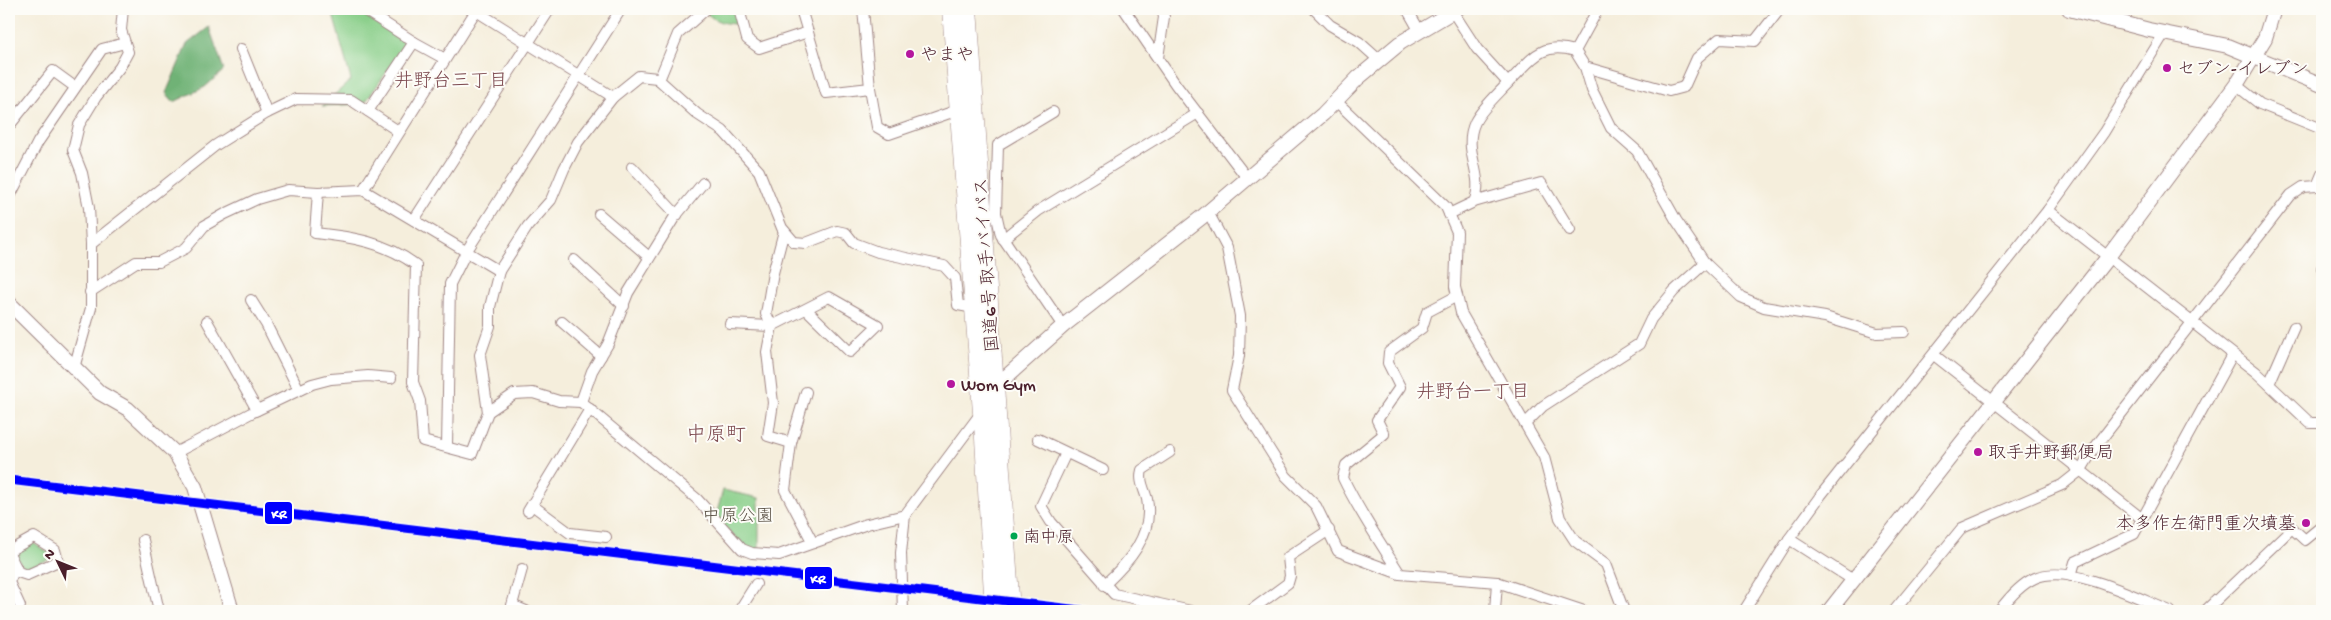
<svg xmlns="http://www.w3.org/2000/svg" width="2331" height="620" font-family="'Gochi Hand','Klee One',sans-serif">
	<rect width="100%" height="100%" fill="#fdfcf7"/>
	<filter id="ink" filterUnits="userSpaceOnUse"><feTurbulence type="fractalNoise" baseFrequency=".02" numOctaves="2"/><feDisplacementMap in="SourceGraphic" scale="10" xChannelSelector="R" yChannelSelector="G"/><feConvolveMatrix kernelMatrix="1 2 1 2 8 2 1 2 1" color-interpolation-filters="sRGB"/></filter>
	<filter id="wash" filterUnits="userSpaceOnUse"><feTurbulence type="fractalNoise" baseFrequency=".0096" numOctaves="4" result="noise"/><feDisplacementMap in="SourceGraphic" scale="20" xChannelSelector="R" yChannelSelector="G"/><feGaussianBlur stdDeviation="1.12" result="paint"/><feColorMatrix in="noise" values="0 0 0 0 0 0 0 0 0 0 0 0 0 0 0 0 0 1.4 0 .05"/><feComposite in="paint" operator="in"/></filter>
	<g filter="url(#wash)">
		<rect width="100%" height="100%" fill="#f5eedc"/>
		<g fill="#8acf8a" stroke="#6a775a">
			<polygon points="329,9 354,9 407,43 364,104 322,106 351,80 332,11"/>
			<path d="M703,9H737L740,24C725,24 713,22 703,9Z"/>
			<polygon points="723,490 759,498 759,554 752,553 715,519"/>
			<polygon points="33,543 49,553 50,559 25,569 16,557 17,551"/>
		</g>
		<polygon fill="#6fb276" stroke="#5c6850" points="209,27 224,70 205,87 174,102 166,93 187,44"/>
	</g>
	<g filter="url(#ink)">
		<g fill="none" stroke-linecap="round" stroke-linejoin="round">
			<g stroke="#a08684" stroke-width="12">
				<g id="street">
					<polyline points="363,9 414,42 445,59"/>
					<polyline points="473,9 613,97 639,76 657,78 697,114 723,131 759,171 782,228 794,242 806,243 837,231 846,233 854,243 878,252 944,266 955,278 958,305 974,308"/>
					<polyline points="739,9 747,39 759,48 808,32"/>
					<polyline points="801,9 826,93 870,88 863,9"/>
					<polyline points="1124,9 1176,85 1247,178"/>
					<polyline points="1314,9 1330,25 1359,42 1379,60"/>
					<polyline points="1407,9 1419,30"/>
					<path d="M1453,12L1477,49L1508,83C1532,60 1539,41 1575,51L1585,67L1592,90L1611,128L1637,151L1676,220L1705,263L1741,297L1764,307L1825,317L1877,333L1904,332"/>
					<polyline points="241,49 267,113"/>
					<polyline points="1575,51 1598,9"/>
					<polyline points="1158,58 1164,17 1162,9"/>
					<polyline points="1585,67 1669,91 1684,87 1697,58 1719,39 1755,41 1780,9"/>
					<polyline points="659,80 678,34 704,11 703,9"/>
					<polyline points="2236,85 2260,104 2322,129"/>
					<polyline points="870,88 877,127 889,134 958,110"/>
					<polyline points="1336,101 1446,207 1457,232 1455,287 1461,313 1544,457 1560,518 1575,541 1606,564 1624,611"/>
					<polyline points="368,111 414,42"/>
					<polyline points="9,126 53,71 75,87"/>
					<polyline points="632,167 677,215"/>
					<polyline points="363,190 477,9"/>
					<path d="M318,192L315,233C352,237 385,242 416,265L413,382L420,401L423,441L472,454L488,412L514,394L533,393L559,401L581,402L697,499L742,549L752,553L779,555L867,524L905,515"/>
					<polyline points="9,198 38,142 102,49 125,43"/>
					<polyline points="1474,202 1541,183 1570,230"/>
					<polyline points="2048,210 2256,372 2310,423 2322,423"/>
					<polyline points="1208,212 1227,248 1240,316 1239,356 1232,390 1286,476 1316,506 1338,551 1400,574 1497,582 1584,611"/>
					<polyline points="983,213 996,213 1001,235 1063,326"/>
					<polyline points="996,213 998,145 1053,112"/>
					<polyline points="599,214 649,257"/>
					<path d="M1449,214L1474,202C1486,175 1461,151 1475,122C1482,108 1498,94 1508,83"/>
					<polyline points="414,220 550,9"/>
					<polyline points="1003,239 1038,211 1198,113"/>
					<polyline points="91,244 216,145 267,113 296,99 351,100 398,131"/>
					<polyline points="574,260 624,306"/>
					<polyline points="2322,268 2322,269"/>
					<polyline points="499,271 528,226 551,200 564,169 578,142 613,97"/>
					<polyline points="90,292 136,262 159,262 186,248 204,226 225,214 257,199 288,190 318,192 363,190 499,271 490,307 490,326 480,355 488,412"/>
					<polyline points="251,300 266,324 299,390"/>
					<polyline points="207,321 257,410"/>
					<polyline points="562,322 601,356"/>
					<polyline points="730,324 772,326 766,314 773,273 784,231"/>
					<polyline points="1934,355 2141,518"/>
					<polyline points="74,368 91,308 91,244 89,208 82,173 73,150 79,125 96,97 120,67 128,52 121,30 123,9"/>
					<polyline points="2269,384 2294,327"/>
					<polyline points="806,392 791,443 785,490 813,543"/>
					<polyline points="581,402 592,371 608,344 628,293 674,218 703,183"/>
					<polyline points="1525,424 1543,406 1639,344 1651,319 1674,291 1705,263"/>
					<polyline points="1038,439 1103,470"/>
					<polyline points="791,443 768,436 773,403 767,352 772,326 829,297 878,325 850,352 806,309"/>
					<polyline points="447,446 450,284 466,252 621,9"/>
					<polyline points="175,453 251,413 312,384 331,379 368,376 391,378"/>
					<polyline points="1066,453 1041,506 1051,522 1114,594 1191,611"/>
					<polyline points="532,505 570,533 606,537"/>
					<polyline points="528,511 590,409"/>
					<polyline points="1789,539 1853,580"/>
					<polyline points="143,540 159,611"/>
					<polyline points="9,551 34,537 55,550 58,561 27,575 18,572 9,553"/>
					<polyline points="16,567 9,582 20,606"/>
					<polyline points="522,569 512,605 526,611"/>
					<path d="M1400,574C1380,542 1359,512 1343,478L1346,465L1384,434L1377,420L1400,387L1388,363L1389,352L1422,328L1427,312L1457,296"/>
					<polyline points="2071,576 2075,562 2134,534 2232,355"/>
					<path d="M1104,585C1128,563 1154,535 1147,499C1144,488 1139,481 1142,470L1170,452"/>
					<polyline points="739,611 756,584"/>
					<polyline points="903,611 901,553 905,515 981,413"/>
					<polyline points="1250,611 1288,583 1290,576 1288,557 1329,530"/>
					<polyline points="1495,611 1497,582"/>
					<polyline points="1744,611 1789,539 1821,495 2048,210 2104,132 2165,32"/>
					<polyline points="1894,611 1962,528 2062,485 2081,470 2093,450 2291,195 2303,187 2317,186 2322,174"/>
					<path d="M1999,611C2008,599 2021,584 2035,578C2070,563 2137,598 2170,611"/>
					<polyline points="2205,611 2292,528 2305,540 2322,526"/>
				</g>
			</g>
			<g stroke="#a08684" stroke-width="16">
				<g id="secondary">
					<polyline points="2069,9 2149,30 2228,46 2322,85"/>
					<polyline points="9,303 100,393 128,409 175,453 195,487 232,611"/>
					<polyline points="993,393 1006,377 1063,326 1202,217 1323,114 1358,78 1400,43 1457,9"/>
					<polyline points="1829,611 2108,257 2236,85 2265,38 2274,9"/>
				</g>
			</g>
			<g stroke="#a08684" stroke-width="19">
				<g id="highway">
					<polyline points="951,9 984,438 994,611"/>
					<polyline points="968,9 1011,611"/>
				</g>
			</g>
			<use href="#street" stroke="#fff" stroke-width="10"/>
			<use href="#secondary" stroke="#fff" stroke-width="14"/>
			<use href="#highway" stroke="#fff" stroke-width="18"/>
			<g stroke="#fdfcf7" stroke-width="12">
				<polyline id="rail-1" points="9,480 1088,611"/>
			</g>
			<use href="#rail-1" stroke="#00f" stroke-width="9"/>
		</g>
	</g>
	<g fill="#b5179e" stroke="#fdfcf7" stroke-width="2">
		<circle cx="910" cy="54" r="5"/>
		<circle cx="2167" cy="68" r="5"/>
		<circle cx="951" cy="384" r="5"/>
		<circle cx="1978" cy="452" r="5"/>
		<circle cx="2306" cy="523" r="5"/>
	</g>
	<circle fill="#00a651" stroke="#fdfcf7" stroke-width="2" cx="1014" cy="536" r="4.5"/>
	<g text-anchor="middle" stroke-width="4" stroke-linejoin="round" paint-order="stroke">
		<g font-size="17" fill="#4a1f2b" stroke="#fdfcf7" text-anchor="start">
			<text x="1023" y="542">南中原</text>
		</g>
		<g font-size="18" fill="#4a1f2b" stroke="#fdfcf7" text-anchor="start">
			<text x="920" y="60">やまや</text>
			<text x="2177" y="74">セブン-イレブン</text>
			<text x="961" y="390">Wom Gym</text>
			<text x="1988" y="458">取手井野郵便局</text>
			<text x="2296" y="529" text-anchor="end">本多作左衛門重次墳墓</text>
		</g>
		<g font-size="18" fill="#4a1f2b" stroke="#fdfcf7">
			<text transform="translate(986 265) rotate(-94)" y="6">国道6号 取手バイパス</text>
		</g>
		<g font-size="18" fill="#5d5448" stroke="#fdfcf7">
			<text x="738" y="521">中原公園</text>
		</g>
		<g font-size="19" fill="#7e4b51" stroke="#fdfcf7">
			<text x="451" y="86">井野台三丁目</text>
			<text x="1473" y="397">井野台一丁目</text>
		</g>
		<g font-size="20" fill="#7e4b51" stroke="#fdfcf7">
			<text x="716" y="440">中原町</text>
		</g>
	</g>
	<g stroke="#fdfcf7" stroke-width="2">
		<rect x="264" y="501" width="29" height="24" rx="5" fill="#00f"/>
		<rect x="804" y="566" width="29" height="24" rx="5" fill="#00f"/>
	</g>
	<g font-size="14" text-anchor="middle" font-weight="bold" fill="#fff">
		<text x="279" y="518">KR</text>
		<text x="818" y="583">KR</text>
	</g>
	<rect width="2331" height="620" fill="none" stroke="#fdfcf7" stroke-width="30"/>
	<g transform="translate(58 562) rotate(313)" stroke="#fdfcf7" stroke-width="4" paint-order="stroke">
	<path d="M0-4L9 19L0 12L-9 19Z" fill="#4a1f2b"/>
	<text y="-8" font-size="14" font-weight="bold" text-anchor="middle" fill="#4a1f2b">N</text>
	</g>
</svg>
